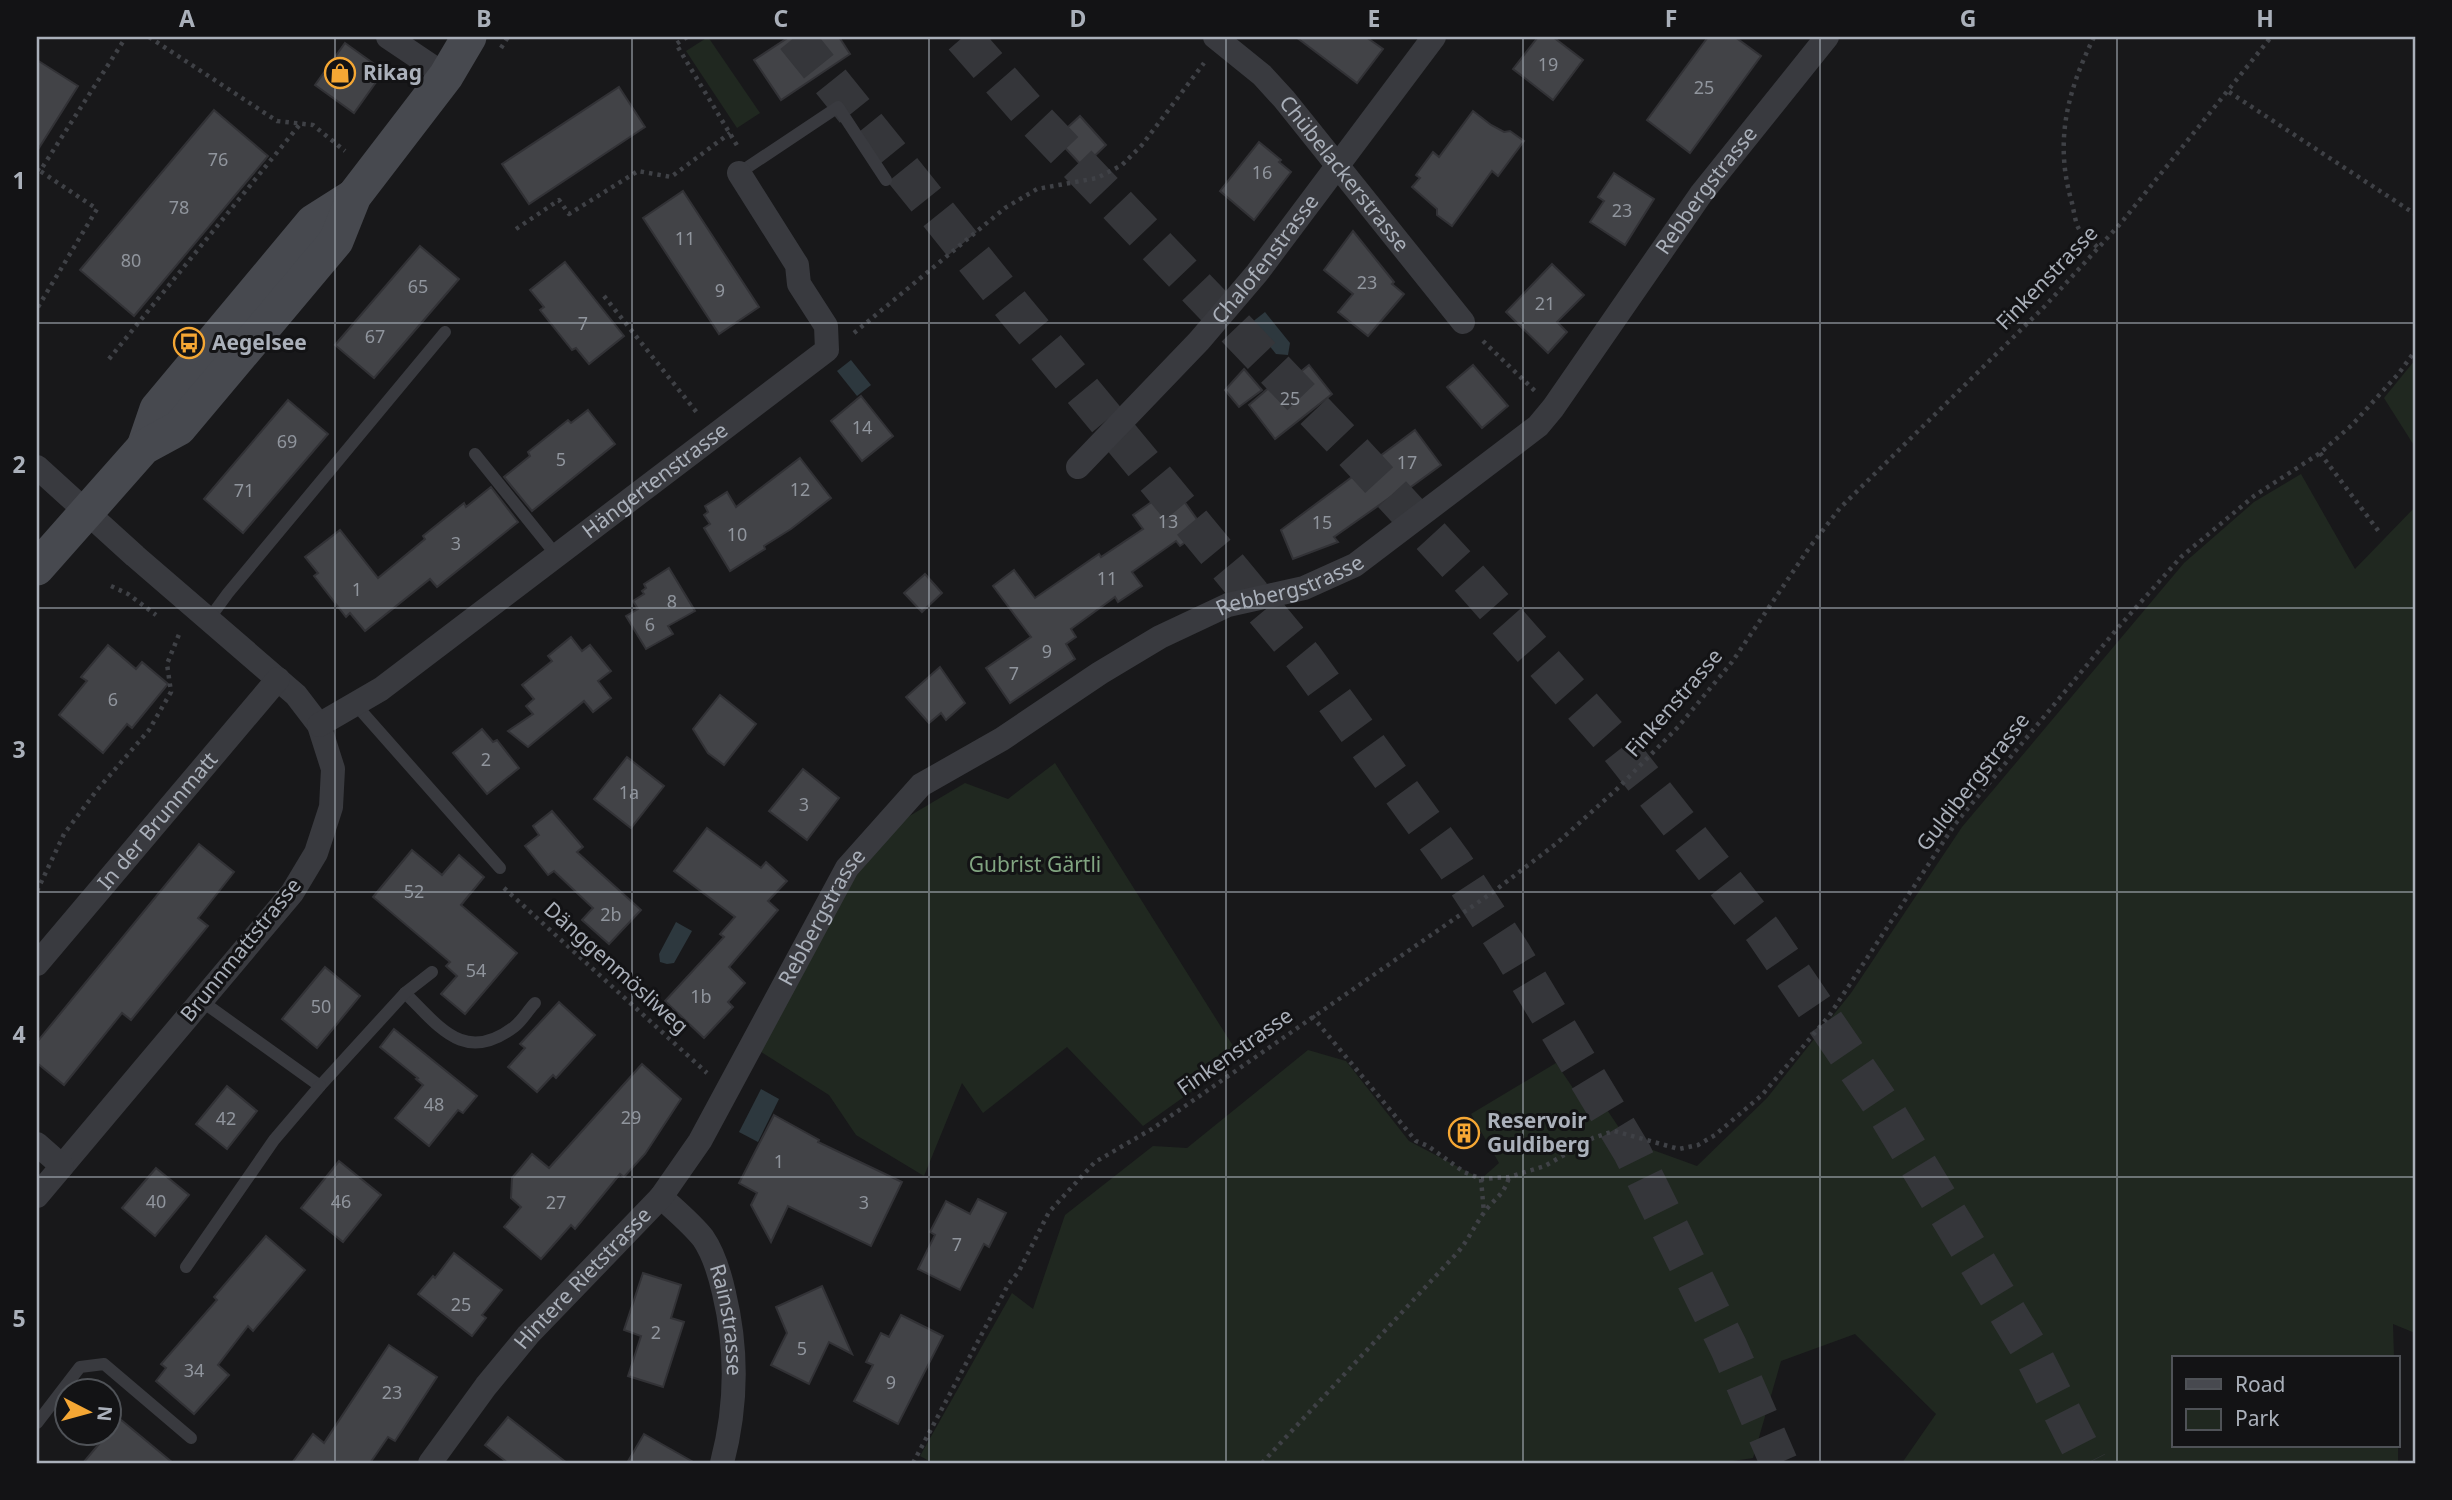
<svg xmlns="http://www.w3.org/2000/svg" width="2452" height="1500" font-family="'Noto Sans',sans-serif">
	<rect width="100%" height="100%" fill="#18181a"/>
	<g fill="#202820">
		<polygon points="708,37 760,113 737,128 686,51"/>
		<polygon points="2415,360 2415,447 2384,398"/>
		<polygon points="2301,474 2355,569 2415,507 2415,1333 2393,1324 2394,1358 2174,1358 2174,1446 2398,1446 2398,1463 1902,1463 1936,1414 1855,1334 1781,1361 1753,1458 1720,1463 933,1463 920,1456 1012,1293 1033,1309 1065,1215 1153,1146 1187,1148 1308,1050 1346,1061 1409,1141 1481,1179 1499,1163 1471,1114 1556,1063 1577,1094 1593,1089 1628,1141 1697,1166 1767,1098 1851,993 1962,827 2184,563 2254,502"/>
		<polygon points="1055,763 1240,1057 1143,1126 1067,1047 983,1113 962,1083 924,1176 856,1135 829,1095 758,1050 851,875 901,821 965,783 1008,799"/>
	</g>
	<g fill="#2d383e">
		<polygon points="1265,312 1290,343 1288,355 1276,354 1251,323"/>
		<polygon points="851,360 871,385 857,396 837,371"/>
		<polygon points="676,922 692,931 674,963 667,964 660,962 659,954"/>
		<polygon points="761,1089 779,1099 758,1142 739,1132"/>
	</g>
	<g fill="#424347" stroke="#323236" stroke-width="2">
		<polygon points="789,37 839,37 850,54 781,100 754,60"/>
		<polygon points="1296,37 1366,37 1383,49 1357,83"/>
		<polygon points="1538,37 1553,37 1583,60 1553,100 1513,69"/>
		<polygon points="1708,37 1735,37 1761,56 1690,153 1647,120"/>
		<polygon points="345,43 384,71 354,113 315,85"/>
		<polygon points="37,60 78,86 37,151"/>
		<polygon points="619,87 645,127 529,204 502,164"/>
		<polygon points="214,110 268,156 134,316 80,270"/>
		<polygon points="1473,111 1491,125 1504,132 1510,131 1524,141 1498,176 1492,171 1452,226 1437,215 1437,209 1412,187 1420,178 1416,175 1433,152 1439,157"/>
		<polygon points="1080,116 1106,145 1083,167 1056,138"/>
		<polygon points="1259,142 1281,160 1279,162 1291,172 1254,220 1220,191"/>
		<polygon points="1614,173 1654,199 1625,245 1590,222 1604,201 1598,197"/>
		<polygon points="683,191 759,307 719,334 643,218"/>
		<polygon points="1353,231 1394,282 1392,284 1404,294 1368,336 1338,312 1353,294 1324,270"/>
		<polygon points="420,246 459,279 374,378 335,345"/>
		<polygon points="565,262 624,336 589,364 576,348 572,350 540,310 544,307 530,290"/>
		<polygon points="1552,264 1584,295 1557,322 1567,332 1548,353 1506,312"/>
		<polygon points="1309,365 1332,394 1275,439 1249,405 1278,380 1283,386"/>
		<polygon points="1473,365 1508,406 1482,428 1447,387"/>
		<polygon points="1244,369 1262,390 1239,407 1225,390"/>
		<polygon points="861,396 893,436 862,461 831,421"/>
		<polygon points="288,400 328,434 243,533 204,499"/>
		<polygon points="588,410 615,444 532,511 504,477 530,456 528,452 568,420 571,423"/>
		<polygon points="1415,430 1441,465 1397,497 1395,494 1334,537 1338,542 1293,559 1281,530"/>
		<polygon points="800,458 831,498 791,529 764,546 765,549 730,571 704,528 710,524 704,515 708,512 705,506 727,492 736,507"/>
		<polygon points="491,487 518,522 437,587 430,579 365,631 350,613 346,617 314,576 318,573 305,557 340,530 378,578 425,539 423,536 464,503 466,507"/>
		<polygon points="1176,490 1204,529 1180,546 1176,541 1132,572 1142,586 1118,602 1115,597 1071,629 1076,637 1066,644 1075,659 1010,703 986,668 1031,637 993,586 1014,570 1035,598 1099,554 1101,557 1143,529 1133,515 1160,496 1163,499"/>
		<polygon points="669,568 695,611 668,626 673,634 646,649 626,616 638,609 633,601 644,594 642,591 646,588 644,584"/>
		<polygon points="925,574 942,593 922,612 904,593"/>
		<polygon points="571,637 582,651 590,645 611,671 598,681 611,698 593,712 584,701 528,747 508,731 533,714 526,706 534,699 522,685 552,661 548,656"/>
		<polygon points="108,645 136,669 142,662 168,684 132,728 127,724 103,753 59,715 87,681 81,677"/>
		<polygon points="940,667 965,703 946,720 941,713 929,723 906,697"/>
		<polygon points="720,695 756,724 724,765 708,753 693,729"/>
		<polygon points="482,729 493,742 497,740 519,768 487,794 453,753"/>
		<polygon points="627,757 664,786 631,828 594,799"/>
		<polygon points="803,769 839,798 807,840 769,811"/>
		<polygon points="552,811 583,847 577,852 641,910 609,944 582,920 593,908 554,871 548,875 525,846 539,835 533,826"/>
		<polygon points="707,828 761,868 766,862 787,881 768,901 778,910 729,967 745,983 728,1002 733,1007 704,1038 665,1001 724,937 720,934 735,917 674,871"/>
		<polygon points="199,844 234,872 198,918 208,926 131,1020 122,1013 64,1085 37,1063 37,1042"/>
		<polygon points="412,850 442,875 459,855 484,877 461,905 517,953 465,1014 441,994 457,976 446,966 450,962 373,897"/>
		<polygon points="325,967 360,996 317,1048 282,1019"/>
		<polygon points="559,1002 595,1035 556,1078 553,1075 537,1092 508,1067 525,1048 520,1044"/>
		<polygon points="394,1029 477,1096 463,1113 458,1110 429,1146 395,1118 423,1085 416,1079 418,1078 380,1047"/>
		<polygon points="642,1064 681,1099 645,1154 624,1177 620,1174 575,1229 571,1225 541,1259 504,1227 521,1207 511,1198 512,1178 532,1154 549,1168"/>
		<polygon points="227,1086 257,1111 227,1149 196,1124"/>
		<polygon points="774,1115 819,1140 818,1142 902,1182 871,1246 788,1206 771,1242 751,1205 757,1193 739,1183"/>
		<polygon points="339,1161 381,1195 343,1242 301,1208"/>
		<polygon points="156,1168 189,1195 155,1236 122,1208"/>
		<polygon points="978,1199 1006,1213 989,1247 984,1244 960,1290 918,1269 935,1235 930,1232 946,1201 970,1214"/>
		<polygon points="266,1236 305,1270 253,1331 248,1326 218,1365 229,1375 194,1414 156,1381 166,1368 161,1364 217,1300 214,1297"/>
		<polygon points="454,1253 502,1290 482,1315 486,1318 472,1336 418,1294 433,1276 435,1278"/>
		<polygon points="643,1273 681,1285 671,1318 684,1322 663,1387 628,1376 641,1336 624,1330"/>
		<polygon points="822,1286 852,1354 829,1342 809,1384 771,1365 787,1333 776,1307"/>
		<polygon points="901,1315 943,1336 898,1424 854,1401 873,1365 866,1362 881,1333 889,1337"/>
		<polygon points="389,1345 437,1377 395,1441 388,1437 370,1463 292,1463 313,1434 324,1443"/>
		<polygon points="508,1417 567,1463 508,1463 485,1445"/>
		<polygon points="120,1419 173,1463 83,1463"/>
		<polygon points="644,1434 695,1463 627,1463"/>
	</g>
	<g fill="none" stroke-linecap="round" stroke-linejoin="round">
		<g stroke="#35363a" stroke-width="38" stroke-dasharray="38 19" stroke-linecap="butt">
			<polyline points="795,37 1017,312 1304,658 1454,864 1512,953 1632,1152 1729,1348 1779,1463"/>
			<polyline points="963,37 1032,116 1345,443 1460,568 1615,743 1763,931 1883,1107 2032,1353 2088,1463"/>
		</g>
		<g stroke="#3f4146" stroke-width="4.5" stroke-dasharray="3.5 5" stroke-linecap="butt">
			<polyline points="149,37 277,121 313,125 345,151"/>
			<polyline points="687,37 676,44 738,147"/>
			<path d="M2094,37C2067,92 2054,142 2072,203C2074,211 2075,222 2079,229C2083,236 2093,242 2098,248"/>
			<polyline points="501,48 508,37"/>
			<polyline points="2229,92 2415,214"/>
			<polyline points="37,169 40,171 126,37"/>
			<polyline points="516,229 559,200 569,214 638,171 671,177 730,133"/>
			<polyline points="604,296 698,414"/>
			<polyline points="38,307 97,209 40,171"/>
			<polyline points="854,333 1005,208 1037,189 1097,178 1122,165 1142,145 1204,63"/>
			<polyline points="1483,341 1535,391"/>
			<polyline points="109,359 301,123"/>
			<polyline points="2320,453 2380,533"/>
			<polyline points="111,586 128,594 156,615"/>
			<polyline points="504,888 707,1073"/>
			<polyline points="37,891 64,834 97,790 149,730 171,692 167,664 180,632"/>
			<polyline points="1312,1016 1416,1141 1428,1146 1464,1172 1481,1179 1509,1177 1545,1166 1593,1138 1614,1131 1679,1149 1698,1145 1715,1135 1762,1095 1829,1016 1955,824 2116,630 2181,557 2254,496 2320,453 2352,425 2399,373 2415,351"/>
			<polyline points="1481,1179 1484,1213"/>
			<polyline points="913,1463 1008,1285 1019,1271 1049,1212 1095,1162 1152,1129 1493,892 1557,843 1617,789 1678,727 1732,662 1809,548 1840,508 2045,306 2121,223 2271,37"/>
			<path d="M1262,1463L1458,1252C1468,1240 1474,1227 1483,1214C1493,1199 1504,1196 1509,1177"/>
		</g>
		<g stroke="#393a3f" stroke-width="12">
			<polyline points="739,173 838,107 886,180"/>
			<polyline points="475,454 557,556"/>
			<polyline points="209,619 228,593 445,332"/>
			<polyline points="355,704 500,868"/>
			<path d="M405,993C439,1026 464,1065 514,1027C522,1021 528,1010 535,1003"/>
			<polyline points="200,1000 320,1086 405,993 432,972"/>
			<polyline points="186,1267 274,1140 320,1086"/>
			<polyline points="37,1423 80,1367 104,1364 191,1438"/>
		</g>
		<g stroke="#393a3f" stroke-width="24">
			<polyline points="388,37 446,76"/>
			<path id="s1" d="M1215,37L1262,75L1284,99L1463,322"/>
			<polyline points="37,467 135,556 296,695 319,725 333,769 331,807 316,853 292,893 37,1196"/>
			<path id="s2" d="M1078,467L1199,341L1257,273L1434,37"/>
			<path id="s3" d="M319,725L381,689L827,350L826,326L799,284L797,265L739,173"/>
			<path id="s4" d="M37,964L278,679"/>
			<polyline points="37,1144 62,1166"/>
			<path id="s5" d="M661,1197C675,1210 691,1223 703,1238C714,1254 720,1275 724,1293C738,1351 737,1406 722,1463"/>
			<path id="s6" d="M430,1463L486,1386L528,1335L661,1197L700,1141L847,868L921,785L1002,739L1100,673L1160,637L1228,605L1304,588L1355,565L1538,426L1553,408L1701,194L1827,37"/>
		</g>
		<g stroke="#47494f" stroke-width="35">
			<polyline points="144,447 157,409 313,222 354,196"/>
			<polyline points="37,568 144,447 179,428 336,241 354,196 446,76 469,37"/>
		</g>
	</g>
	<path fill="none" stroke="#aab0ba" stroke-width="2" stroke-opacity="0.55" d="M335,37V1463M632,37V1463M929,37V1463M1226,37V1463M1523,37V1463M1820,37V1463M2117,37V1463M37,323H2415M37,608H2415M37,892H2415M37,1177H2415"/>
	<defs>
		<g id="shop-ring" transform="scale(1.575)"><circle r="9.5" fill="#131315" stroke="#f5a734" stroke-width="1.5"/><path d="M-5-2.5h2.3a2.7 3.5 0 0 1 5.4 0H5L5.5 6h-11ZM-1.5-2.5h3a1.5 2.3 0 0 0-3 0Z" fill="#f5a734"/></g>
		<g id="bus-ring" transform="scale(1.575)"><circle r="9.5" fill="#131315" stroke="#f5a734" stroke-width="1.5"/><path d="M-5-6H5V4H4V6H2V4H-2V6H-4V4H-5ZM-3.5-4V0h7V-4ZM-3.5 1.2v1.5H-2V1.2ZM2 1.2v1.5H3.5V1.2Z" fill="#f5a734"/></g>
		<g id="building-ring" transform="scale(1.575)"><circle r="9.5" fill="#131315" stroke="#f5a734" stroke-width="1.5"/><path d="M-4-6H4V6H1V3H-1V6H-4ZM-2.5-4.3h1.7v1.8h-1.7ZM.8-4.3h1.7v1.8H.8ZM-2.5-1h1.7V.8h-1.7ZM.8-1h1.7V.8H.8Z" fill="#f5a734"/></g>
	</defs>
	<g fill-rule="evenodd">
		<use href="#shop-ring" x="340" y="73"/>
		<use href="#bus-ring" x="189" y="343"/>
		<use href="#building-ring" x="1464" y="1133"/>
	</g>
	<g text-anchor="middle" stroke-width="6" stroke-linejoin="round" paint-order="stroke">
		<g font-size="18" fill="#90959d">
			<text x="1548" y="71">19</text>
			<text x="1704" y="94">25</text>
			<text x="218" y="166">76</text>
			<text x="1262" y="179">16</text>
			<text x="179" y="214">78</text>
			<text x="1622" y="217">23</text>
			<text x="685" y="245">11</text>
			<text x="131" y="267">80</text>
			<text x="1367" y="289">23</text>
			<text x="418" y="293">65</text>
			<text x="720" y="297">9</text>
			<text x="1545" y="310">21</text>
			<text x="583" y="330">7</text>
			<text x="375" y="343">67</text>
			<text x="1290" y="405">25</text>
			<text x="862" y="434">14</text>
			<text x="287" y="448">69</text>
			<text x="561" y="466">5</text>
			<text x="1407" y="469">17</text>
			<text x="800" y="496">12</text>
			<text x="244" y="497">71</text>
			<text x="1168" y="528">13</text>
			<text x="1322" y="529">15</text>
			<text x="737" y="541">10</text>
			<text x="456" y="550">3</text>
			<text x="1107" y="585">11</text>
			<text x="357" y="596">1</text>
			<text x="672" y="608">8</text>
			<text x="650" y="631">6</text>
			<text x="1047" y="658">9</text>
			<text x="1014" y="680">7</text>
			<text x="113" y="706">6</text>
			<text x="486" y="766">2</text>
			<text x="629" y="799">1a</text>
			<text x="804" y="811">3</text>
			<text x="414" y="898">52</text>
			<text x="611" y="921">2b</text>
			<text x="476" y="977">54</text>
			<text x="701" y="1003">1b</text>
			<text x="321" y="1013">50</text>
			<text x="434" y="1111">48</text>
			<text x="631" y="1124">29</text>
			<text x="226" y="1125">42</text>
			<text x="779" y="1168">1</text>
			<text x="156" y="1208">40</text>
			<text x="341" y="1208">46</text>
			<text x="556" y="1209">27</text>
			<text x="864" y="1209">3</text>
			<text x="957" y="1251">7</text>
			<text x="461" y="1311">25</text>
			<text x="656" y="1339">2</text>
			<text x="802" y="1355">5</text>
			<text x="194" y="1377">34</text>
			<text x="891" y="1389">9</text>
			<text x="392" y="1399">23</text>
		</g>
		<g font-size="21" font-weight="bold" fill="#aab0ba" stroke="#131315" text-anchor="start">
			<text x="363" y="80">Rikag</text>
			<text x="212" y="350">Aegelsee</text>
			<text x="1487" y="1128">Reservoir<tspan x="1487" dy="24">Guldiberg</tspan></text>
		</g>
		<g font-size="21" fill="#aab0ba" stroke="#131315">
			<text dy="7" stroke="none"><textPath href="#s1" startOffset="189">Chübelackerstrasse</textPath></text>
			<text dy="7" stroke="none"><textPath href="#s6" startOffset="1852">Rebbergstrasse</textPath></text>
			<text dy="7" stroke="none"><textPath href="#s2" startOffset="280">Chalofenstrasse</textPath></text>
			<text transform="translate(2047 278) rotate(-46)" y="7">Finkenstrasse</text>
			<text dy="7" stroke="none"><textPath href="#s3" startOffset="416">Hängertenstrasse</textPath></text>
			<text dy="7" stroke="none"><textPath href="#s6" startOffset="1264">Rebbergstrasse</textPath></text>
			<text transform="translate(1674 703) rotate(-49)" y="7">Finkenstrasse</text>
			<text transform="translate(1973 782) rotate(-52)" y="7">Guldibergstrasse</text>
			<text dy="7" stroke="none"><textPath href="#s4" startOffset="187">In der Brunnmatt</textPath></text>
			<text dy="7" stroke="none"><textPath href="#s6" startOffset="676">Rebbergstrasse</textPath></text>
			<text transform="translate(241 950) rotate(-51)" y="7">Brunnmattstrasse</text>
			<text transform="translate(616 968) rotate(42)" y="7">Dänggenmösliweg</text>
			<text transform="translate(1235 1052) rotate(-35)" y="7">Finkenstrasse</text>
			<text dy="7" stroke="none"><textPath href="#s6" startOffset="240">Hintere Rietstrasse</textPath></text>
			<text dy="7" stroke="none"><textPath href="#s5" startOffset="145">Rainstrasse</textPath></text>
		</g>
		<g font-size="21" fill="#81a581" stroke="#131315">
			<text x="1035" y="872">Gubrist Gärtli</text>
		</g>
	</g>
	<rect width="2452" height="1500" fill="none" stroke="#131315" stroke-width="77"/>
	<rect x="2172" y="1356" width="228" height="91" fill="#131315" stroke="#4f5257" stroke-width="2"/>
	<rect x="2186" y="1379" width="35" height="10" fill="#47494f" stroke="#4f5257" stroke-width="2"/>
	<text x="2235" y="1392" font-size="21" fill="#aab0ba">Road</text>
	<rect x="2186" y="1409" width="35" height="21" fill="#202820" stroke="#4f5257" stroke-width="2"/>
	<text x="2235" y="1426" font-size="21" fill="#aab0ba">Park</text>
	<g transform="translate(88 1412) rotate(96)"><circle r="33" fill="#131315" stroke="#4f5257" stroke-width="2"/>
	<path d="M0-5L12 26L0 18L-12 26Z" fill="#f5a734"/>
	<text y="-10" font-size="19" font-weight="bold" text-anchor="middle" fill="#aab0ba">N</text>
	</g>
	<rect x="38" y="38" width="2376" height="1424" fill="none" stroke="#aab0ba" stroke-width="2.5"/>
	<g font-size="23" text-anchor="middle" font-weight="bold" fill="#aab0ba">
		<text x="187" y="27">A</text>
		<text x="484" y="27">B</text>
		<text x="781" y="27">C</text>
		<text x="1078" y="27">D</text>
		<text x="1374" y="27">E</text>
		<text x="1671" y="27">F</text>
		<text x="1968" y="27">G</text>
		<text x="2265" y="27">H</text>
		<text x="19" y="189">1</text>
		<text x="19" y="473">2</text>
		<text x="19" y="758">3</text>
		<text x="19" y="1043">4</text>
		<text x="19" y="1327">5</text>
	</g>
</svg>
